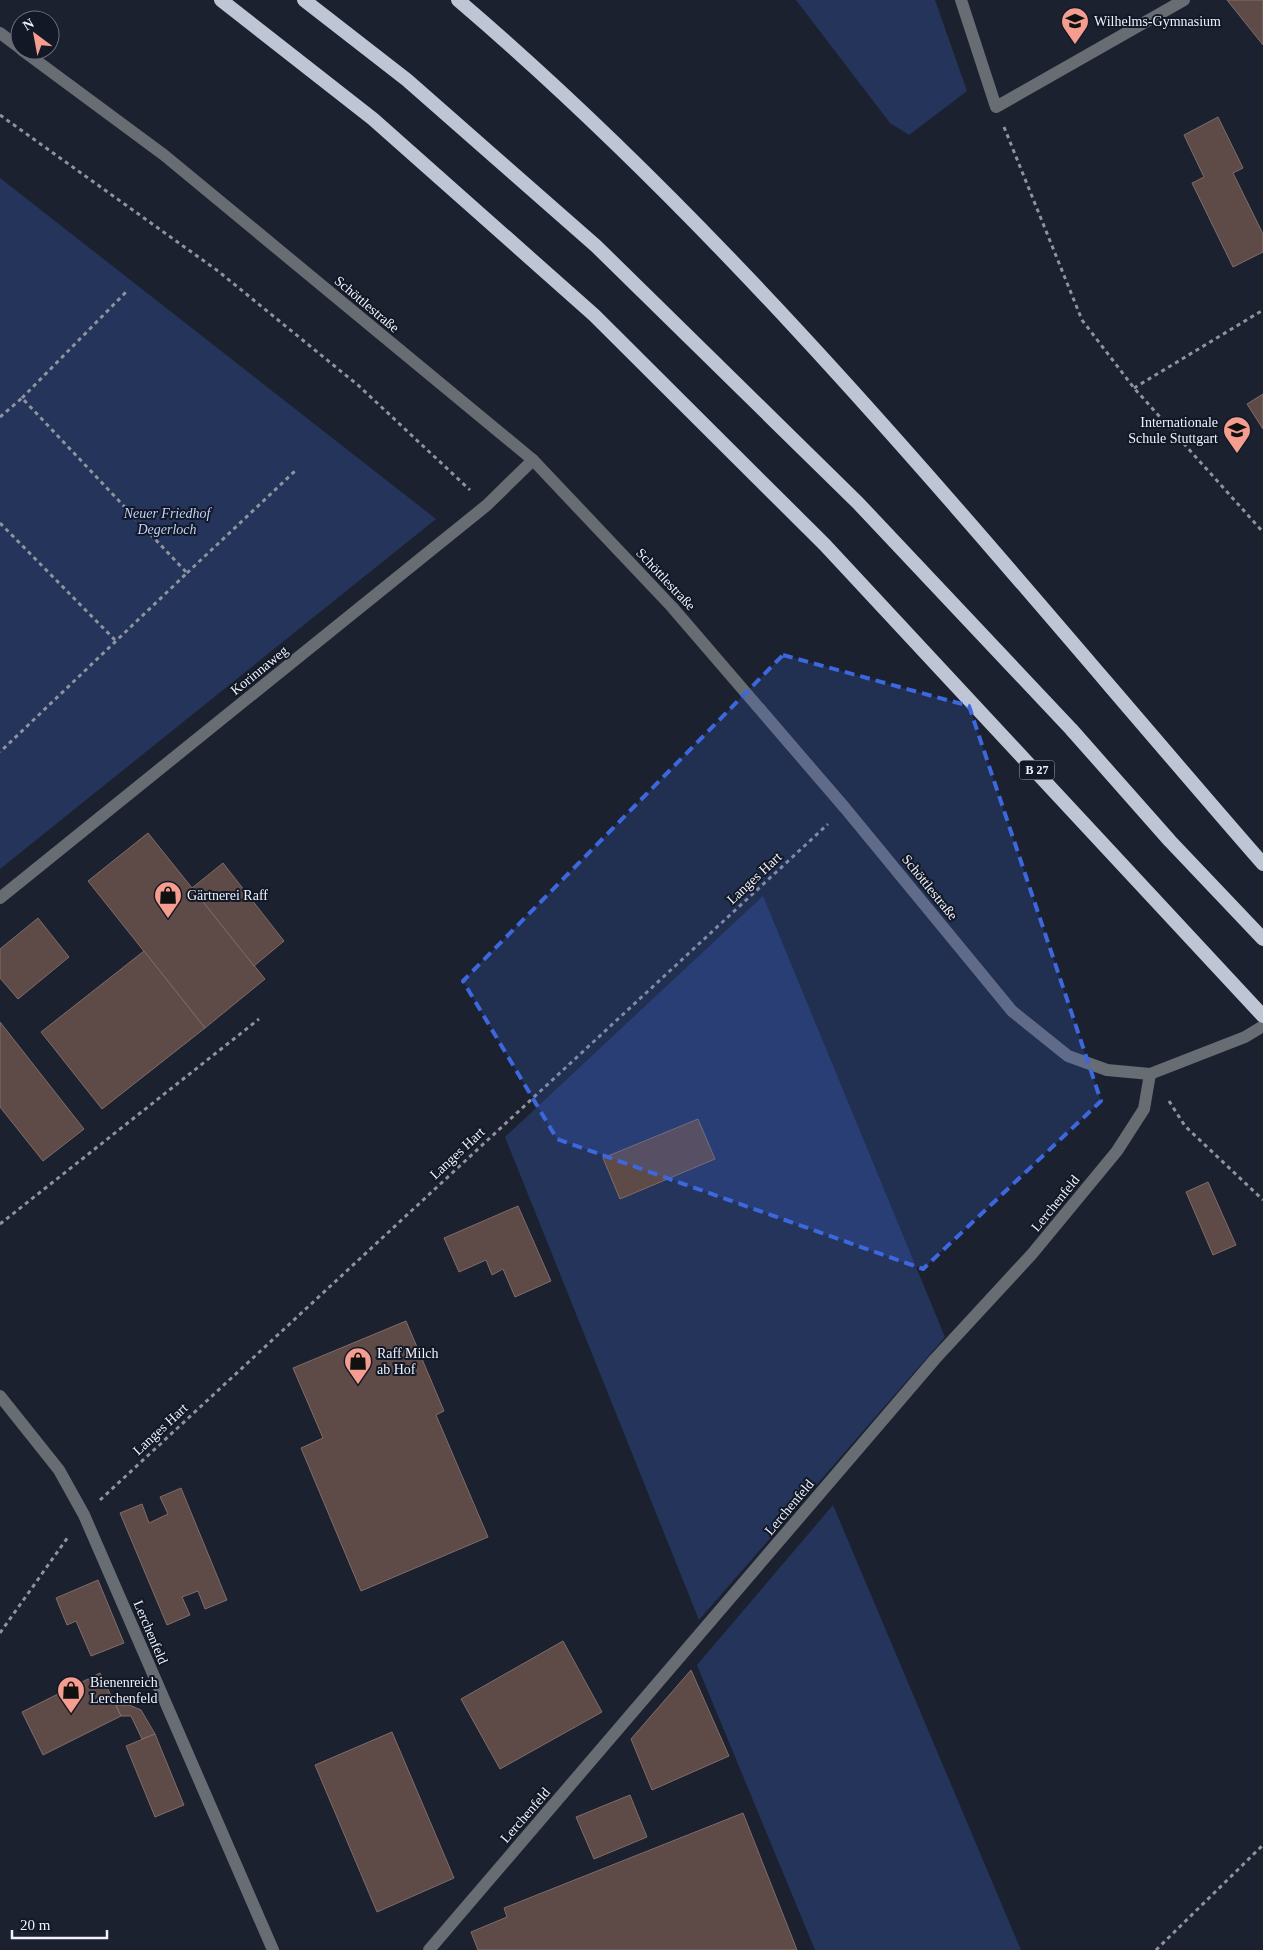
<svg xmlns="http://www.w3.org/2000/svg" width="1263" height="1950" font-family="'Times New Roman',serif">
	<rect width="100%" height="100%" fill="#1b212f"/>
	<g fill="#25345a">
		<polygon points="796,0 935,0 967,91 909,135 890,123"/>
		<polygon points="0,178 436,519 0,869"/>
		<polygon points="763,896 945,1337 699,1620 505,1137"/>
		<polygon points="833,1505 1021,1950 815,1950 697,1665"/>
	</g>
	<g fill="#5e4a47" stroke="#816c68">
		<polygon points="1227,0 1263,0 1263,45"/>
		<polygon points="1218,117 1243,168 1233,173 1263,234 1263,252 1233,267 1192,183 1204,177 1184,135"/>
		<polygon points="1263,394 1263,429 1247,404"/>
		<polygon points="148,833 265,979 205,1028 88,881"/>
		<polygon points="223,863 284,941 254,966 192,888"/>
		<polygon points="38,918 69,957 18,999 0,978 0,949"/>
		<polygon points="144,951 205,1028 102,1109 41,1032"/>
		<polygon points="0,1022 84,1129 43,1161 0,1107"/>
		<polygon points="698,1119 715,1159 620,1199 603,1158"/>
		<polygon points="1208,1182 1236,1245 1213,1255 1186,1192"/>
		<polygon points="518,1206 551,1281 515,1297 503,1269 492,1275 486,1260 459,1272 444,1238"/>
		<polygon points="406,1321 444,1411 436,1415 488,1537 361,1591 301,1448 323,1438 293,1368"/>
		<polygon points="181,1488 227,1600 205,1609 198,1591 182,1597 190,1615 167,1625 120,1513 142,1504 149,1523 168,1514 160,1497"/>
		<polygon points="98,1580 124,1643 91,1656 76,1621 67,1625 56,1598"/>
		<polygon points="563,1641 602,1712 500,1769 461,1699"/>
		<polygon points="691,1670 729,1756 652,1790 631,1739"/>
		<polygon points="100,1673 121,1716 43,1755 22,1712"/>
		<polygon points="116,1705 129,1705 141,1710 155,1734 142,1739 131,1716 121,1716"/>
		<polygon points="392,1732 454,1878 377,1912 315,1765"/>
		<polygon points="155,1734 184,1805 155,1817 126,1746"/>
		<polygon points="630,1795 647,1837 594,1859 576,1817"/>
		<polygon points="743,1813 797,1950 478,1950 471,1932 507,1917 504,1908"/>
	</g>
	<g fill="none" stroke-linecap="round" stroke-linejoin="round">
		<g stroke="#8e939f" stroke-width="3" stroke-dasharray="4 4" stroke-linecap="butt">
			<polyline points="0,115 218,271 359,386 470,490"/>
			<polyline points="1004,127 1082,320 1134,388 1263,532"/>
			<polyline points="1134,388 1263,310"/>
			<polyline points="22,398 127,291"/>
			<polyline points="0,417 22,398 187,573 0,752"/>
			<polyline points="0,523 116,641"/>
			<polyline points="187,573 295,471"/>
			<polyline points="1169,1101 1185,1126 1263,1200"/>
			<polyline points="0,1224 259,1019"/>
			<polyline points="100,1500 828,824"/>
			<polyline points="0,1633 68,1537"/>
			<polyline points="1156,1950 1263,1845"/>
		</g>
		<g stroke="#686c73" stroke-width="12">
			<polyline points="961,0 996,107 1184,0"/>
			<polyline points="0,898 487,505 533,460 672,607 845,808 1012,1011 1068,1056 1107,1070 1150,1074 1245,1037 1263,1026"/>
			<polyline points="0,1396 59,1470 84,1515 273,1950"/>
			<polyline points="429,1950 935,1359 1032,1254 1117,1151 1144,1109 1150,1074"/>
		</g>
		<g stroke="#686c73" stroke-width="12">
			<polyline points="0,33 20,48"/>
			<polyline points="22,50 164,155 533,460"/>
		</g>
		<g stroke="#bec6d6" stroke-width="14">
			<polyline points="221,0 373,119 594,315 825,545 1263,1016"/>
			<polyline points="304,0 407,80 596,246 858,503 1071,729 1170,841 1263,939"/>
			<path d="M458,0C758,256 1005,568 1263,864"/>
		</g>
	</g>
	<path fill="#3c67dd" fill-opacity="0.2" stroke="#3c67dd" stroke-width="4" stroke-dasharray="10 6" stroke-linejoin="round" d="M783,655L969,706L1101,1101L923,1269L557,1139L463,981Z"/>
	<defs>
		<g id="school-pin" transform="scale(1.4375)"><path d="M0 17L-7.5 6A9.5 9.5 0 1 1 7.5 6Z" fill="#f59d8f" stroke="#121825"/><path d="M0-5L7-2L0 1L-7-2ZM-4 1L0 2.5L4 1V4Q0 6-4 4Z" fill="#111"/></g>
		<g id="shop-pin" transform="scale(1.4375)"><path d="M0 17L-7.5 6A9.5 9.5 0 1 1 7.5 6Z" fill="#f59d8f" stroke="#121825"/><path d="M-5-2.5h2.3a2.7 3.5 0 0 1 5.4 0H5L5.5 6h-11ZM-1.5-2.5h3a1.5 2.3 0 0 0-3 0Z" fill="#111"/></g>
	</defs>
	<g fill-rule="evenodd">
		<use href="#school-pin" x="1075" y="21"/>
		<use href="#school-pin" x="1237" y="430"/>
		<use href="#shop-pin" x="168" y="895"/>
		<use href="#shop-pin" x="358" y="1361"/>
		<use href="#shop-pin" x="71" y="1690"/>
	</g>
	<g text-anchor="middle" stroke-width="4" stroke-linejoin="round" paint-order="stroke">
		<rect fill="#121825" stroke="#acb1bc" stroke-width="1" x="1019.5" y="760.5" width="35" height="19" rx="4"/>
		<g font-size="12" font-weight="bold" fill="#eef2fc">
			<text x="1037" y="774">B 27</text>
		</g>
		<g font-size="14" fill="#eef2fc" stroke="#121825" text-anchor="start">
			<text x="1094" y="26">Wilhelms-Gymnasium</text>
			<text x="1218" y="427" text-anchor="end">Internationale<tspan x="1218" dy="16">Schule Stuttgart</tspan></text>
			<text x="187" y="900">Gärtnerei Raff</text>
			<text x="377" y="1358">Raff Milch<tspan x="377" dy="16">ab Hof</tspan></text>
			<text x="90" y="1687">Bienenreich<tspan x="90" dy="16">Lerchenfeld</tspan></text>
		</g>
		<g font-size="14" fill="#eef2fc" stroke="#121825">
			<text transform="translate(367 304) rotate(40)" y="5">Schöttlestraße</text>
			<text transform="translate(666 579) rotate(47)" y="5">Schöttlestraße</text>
			<text transform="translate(259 670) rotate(-39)" y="5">Korinnaweg</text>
			<text transform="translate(754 878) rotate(-43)" y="5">Langes Hart</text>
			<text transform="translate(930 887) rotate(51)" y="5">Schöttlestraße</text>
			<text transform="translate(457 1153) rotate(-43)" y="5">Langes Hart</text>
			<text transform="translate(1055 1203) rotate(-51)" y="5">Lerchenfeld</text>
			<text transform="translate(160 1429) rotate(-43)" y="5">Langes Hart</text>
			<text transform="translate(789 1507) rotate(-50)" y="5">Lerchenfeld</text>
			<text transform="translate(151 1632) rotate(67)" y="5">Lerchenfeld</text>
			<text transform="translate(525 1815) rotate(-49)" y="5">Lerchenfeld</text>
		</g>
		<g font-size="14" font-style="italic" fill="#bdd1fc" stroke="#121825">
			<text x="167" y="518">Neuer Friedhof<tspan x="167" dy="16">Degerloch</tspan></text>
		</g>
	</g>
	<g transform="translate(35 35) rotate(328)"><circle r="24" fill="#121825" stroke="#6a6f7b"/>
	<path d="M0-4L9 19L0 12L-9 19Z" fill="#f59d8f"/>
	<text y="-8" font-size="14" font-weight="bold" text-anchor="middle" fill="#eef2fc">N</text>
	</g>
	<path d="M12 1930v8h95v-8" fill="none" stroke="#eef2fc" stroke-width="2.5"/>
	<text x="20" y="1930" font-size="15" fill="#eef2fc" stroke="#121825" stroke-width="4" paint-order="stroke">20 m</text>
</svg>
